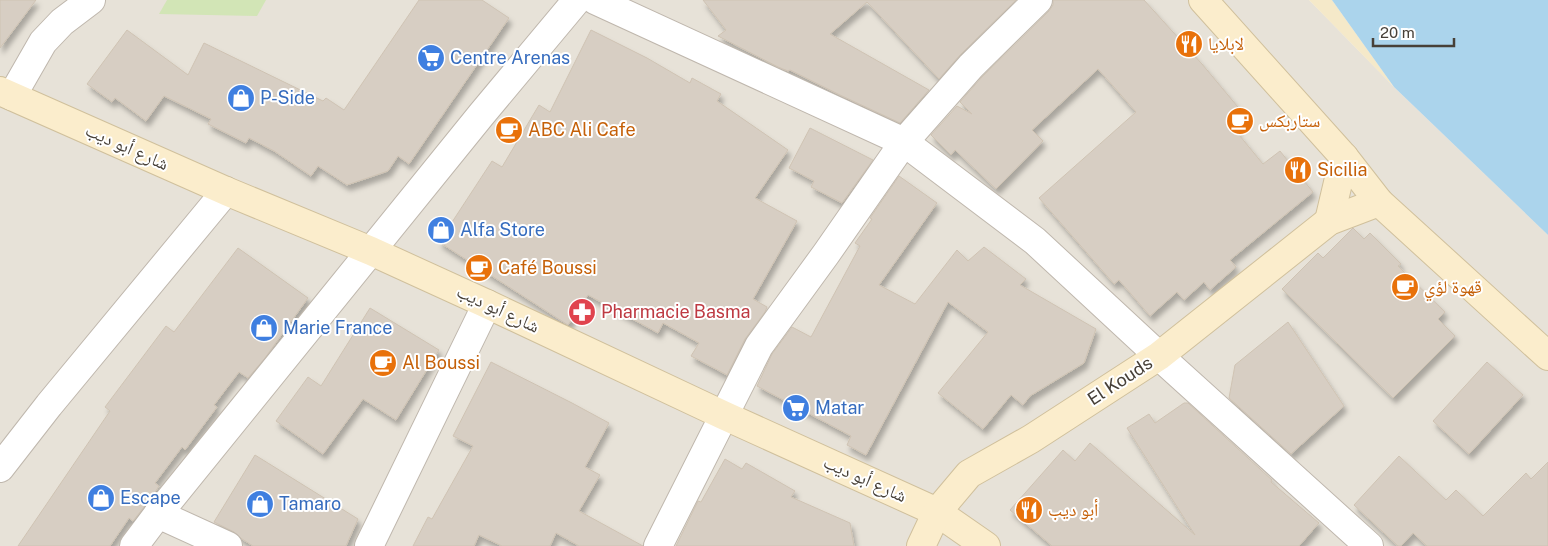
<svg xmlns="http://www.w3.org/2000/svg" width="1548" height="546" font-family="'Public Sans','Noto Naskh Arabic',sans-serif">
	<defs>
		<filter id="shadow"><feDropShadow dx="3" dy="5.5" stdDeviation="2.5" flood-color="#0004"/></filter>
	</defs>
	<rect width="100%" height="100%" fill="#f4f0ea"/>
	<polygon fill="#e7e2d8" points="0,0 1309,0 1394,87 1548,235 1548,546 0,546"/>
	<polygon fill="#d2e5b6" points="167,0 266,0 257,16 159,14"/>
	<polygon fill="#f5e9c9" points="1309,0 1332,0 1394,87"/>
	<polygon fill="#abd4ec" points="1332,0 1548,0 1548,235 1394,87"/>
	<g fill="#d7cec3" stroke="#cfc3b3" filter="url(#shadow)">
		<polygon points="0,0 36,0 0,48"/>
		<polygon points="419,0 482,0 509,18 409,164 398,156 388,171 347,185 318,166 311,176 274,151 249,138 246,143 208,124 211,119 164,96 146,121 115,98 112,102 87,84 127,30 188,75 204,43 323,101 326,98 344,110"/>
		<polygon points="703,0 1016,0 960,55 939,79 867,2 830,34 929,90 900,123 840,95 790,70 788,71 778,67 718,36 726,30"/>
		<polygon points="1053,0 1144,0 1202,64 1248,119 1235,130 1263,164 1280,151 1313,192 1230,260 1236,267 1210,290 1204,282 1184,300 1177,292 1150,316 1119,280 1114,284 1039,198 1136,112 1098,69 1032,130 1043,141 996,189 955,150 951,155 931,135 957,106 972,114 960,102 982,77 1049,11 1053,5"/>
		<polygon points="591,30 647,58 690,83 692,78 721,94 717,101 788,150 755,198 797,221 753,299 767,307 765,312 745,339 727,375 691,356 699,343 663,323 658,333 588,295 568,325 439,242 492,161 502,167 539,105 550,112"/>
		<polygon points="810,128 873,160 842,203 811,187 814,181 789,168"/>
		<polygon points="899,176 937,203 879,285 915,304 957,250 968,261 984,247 1026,279 1020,285 1096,329 1084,363 1030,396 1023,405 1011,395 983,429 938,393 988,332 948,302 866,455 847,445 851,436 757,386 772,354 792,327 811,337 860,246 855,243 872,219 870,218"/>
		<polygon points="1353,228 1364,239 1370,233 1401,264 1398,266 1445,312 1438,319 1455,336 1393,398 1282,289 1318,253 1323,258"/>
		<polygon points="238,248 308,298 265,358 248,378 239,372 214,405 217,407 185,450 182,447 155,483 159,486 152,497 133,521 129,518 110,546 18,546 110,411 105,407 166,326 174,332"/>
		<polygon points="370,308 439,350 396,420 363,399 323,454 276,421 308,377 321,386"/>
		<polygon points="1288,322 1344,406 1291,454 1229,398 1235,365"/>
		<polygon points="491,362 572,403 609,423 585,467 600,475 579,511 643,546 579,546 556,533 550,546 502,546 479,535 474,546 413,546 428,517 432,519 473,446 453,436"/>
		<polygon points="1487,362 1523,395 1469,454 1433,421"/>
		<polygon points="1184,403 1188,403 1272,480 1271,482 1319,523 1299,546 1052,546 1010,510 1063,450 1075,461 1090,443 1195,535 1127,428 1149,414 1155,423"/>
		<polygon points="255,455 358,519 346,546 253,546 242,539 234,532 214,522"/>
		<polygon points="1399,456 1446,500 1456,490 1483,516 1526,473 1531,479 1548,462 1548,546 1427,546 1413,533 1401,546 1398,546 1354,505"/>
		<polygon points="725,459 742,469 746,463 795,491 791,497 850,523 854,546 676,546 698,501 701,502"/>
	</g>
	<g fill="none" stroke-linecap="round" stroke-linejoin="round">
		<g stroke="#bfb7ad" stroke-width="30">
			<g id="minor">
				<polyline points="595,0 904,142 1035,241 1159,356 1369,546"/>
				<polyline points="12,96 43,42 62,22 91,0"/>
				<polyline points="0,468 49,405 226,191"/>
				<polyline points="158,514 228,546"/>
				<polyline points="134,546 158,514 481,115 577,0"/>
				<polyline points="369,546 487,304"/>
				<polyline points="658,546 759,346 826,254 904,142 971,66 1038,0"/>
			</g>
		</g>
		<g stroke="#d0c09c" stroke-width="30">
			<g id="secondary">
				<polyline points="1203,0 1344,157 1379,202 1548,356"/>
				<polyline points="0,91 226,191 371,251 487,304 723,415 937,512 986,546"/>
				<polyline points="1329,221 1344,157"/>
				<polyline points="921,546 937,512 969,474 1031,439 1159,356 1329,221 1379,202"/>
			</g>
		</g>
		<use href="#minor" stroke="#fff" stroke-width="28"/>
		<use href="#secondary" stroke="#fbedcc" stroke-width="28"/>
	</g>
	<defs>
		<g id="restaurant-disc" transform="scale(1.4375)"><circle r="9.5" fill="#e8710a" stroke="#fff"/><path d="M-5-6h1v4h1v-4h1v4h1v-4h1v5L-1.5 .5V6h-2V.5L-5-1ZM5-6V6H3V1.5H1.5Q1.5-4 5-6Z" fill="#fff"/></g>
		<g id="supermarket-disc" transform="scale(1.4375)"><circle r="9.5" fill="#3f7fe0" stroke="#fff"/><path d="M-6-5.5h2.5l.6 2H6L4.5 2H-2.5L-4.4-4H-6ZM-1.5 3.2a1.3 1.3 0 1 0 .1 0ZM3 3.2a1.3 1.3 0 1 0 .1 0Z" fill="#fff"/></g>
		<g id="shop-disc" transform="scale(1.4375)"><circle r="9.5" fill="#3f7fe0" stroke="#fff"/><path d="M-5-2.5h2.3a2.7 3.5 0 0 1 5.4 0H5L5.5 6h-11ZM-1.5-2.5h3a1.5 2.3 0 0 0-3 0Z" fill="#fff"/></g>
		<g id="cafe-disc" transform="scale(1.4375)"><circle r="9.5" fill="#e8710a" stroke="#fff"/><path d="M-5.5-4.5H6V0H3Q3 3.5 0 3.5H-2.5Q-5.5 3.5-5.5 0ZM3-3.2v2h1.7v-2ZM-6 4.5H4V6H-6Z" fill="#fff"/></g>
		<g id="pharmacy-disc" transform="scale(1.4375)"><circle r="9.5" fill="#e0444e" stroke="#fff"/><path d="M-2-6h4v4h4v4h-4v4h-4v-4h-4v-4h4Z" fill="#fff"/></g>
	</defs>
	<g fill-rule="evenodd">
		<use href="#restaurant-disc" x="1189" y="44"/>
		<use href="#supermarket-disc" x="431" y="58"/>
		<use href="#shop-disc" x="241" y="98"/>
		<use href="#cafe-disc" x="1240" y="121"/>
		<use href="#cafe-disc" x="509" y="130"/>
		<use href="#restaurant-disc" x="1298" y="170"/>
		<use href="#shop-disc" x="441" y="230"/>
		<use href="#cafe-disc" x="479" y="268"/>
		<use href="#cafe-disc" x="1405" y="287"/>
		<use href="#pharmacy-disc" x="582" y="312"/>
		<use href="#shop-disc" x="264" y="328"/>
		<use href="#cafe-disc" x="383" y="363"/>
		<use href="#supermarket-disc" x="796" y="408"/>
		<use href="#shop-disc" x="101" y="498"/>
		<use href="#shop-disc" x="260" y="504"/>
		<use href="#restaurant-disc" x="1029" y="510"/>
	</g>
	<g text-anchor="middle" stroke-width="4" stroke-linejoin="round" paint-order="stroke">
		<g font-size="18" fill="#c56008" stroke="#fff" text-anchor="start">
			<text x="1208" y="50">لابلايا</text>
			<text x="1259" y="127">ستاربكس</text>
			<text x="528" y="136">ABC Ali Cafe</text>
			<text x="1317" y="176">Sicilia</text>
			<text x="498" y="274">Café Boussi</text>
			<text x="1424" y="293">قهوة لؤي</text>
			<text x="402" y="369">Al Boussi</text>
			<text x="1048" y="516">أبو ديب</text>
		</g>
		<g font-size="18" fill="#366cbe" stroke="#fff" text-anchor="start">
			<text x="450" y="64">Centre Arenas</text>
			<text x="260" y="104">P-Side</text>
			<text x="460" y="236">Alfa Store</text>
			<text x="283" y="334">Marie France</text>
			<text x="815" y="414">Matar</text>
			<text x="120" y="504">Escape</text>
			<text x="279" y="510">Tamaro</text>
		</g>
		<g font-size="18" fill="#474038" stroke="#fff">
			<text transform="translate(127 147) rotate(24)" y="6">شارع أبو ديب</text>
			<text transform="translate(498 309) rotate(25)" y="6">شارع أبو ديب</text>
			<text transform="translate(1120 381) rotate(-33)" y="6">El Kouds</text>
			<text transform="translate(865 479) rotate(24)" y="6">شارع أبو ديب</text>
		</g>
		<g font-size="18" fill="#be3a42" stroke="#fff" text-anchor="start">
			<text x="601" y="318">Pharmacie Basma</text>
		</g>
	</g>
	<path d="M1373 38v8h81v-8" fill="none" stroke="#474038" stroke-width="2.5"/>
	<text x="1380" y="38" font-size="15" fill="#474038" stroke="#ffffff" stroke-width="4" paint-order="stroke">20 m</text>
</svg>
